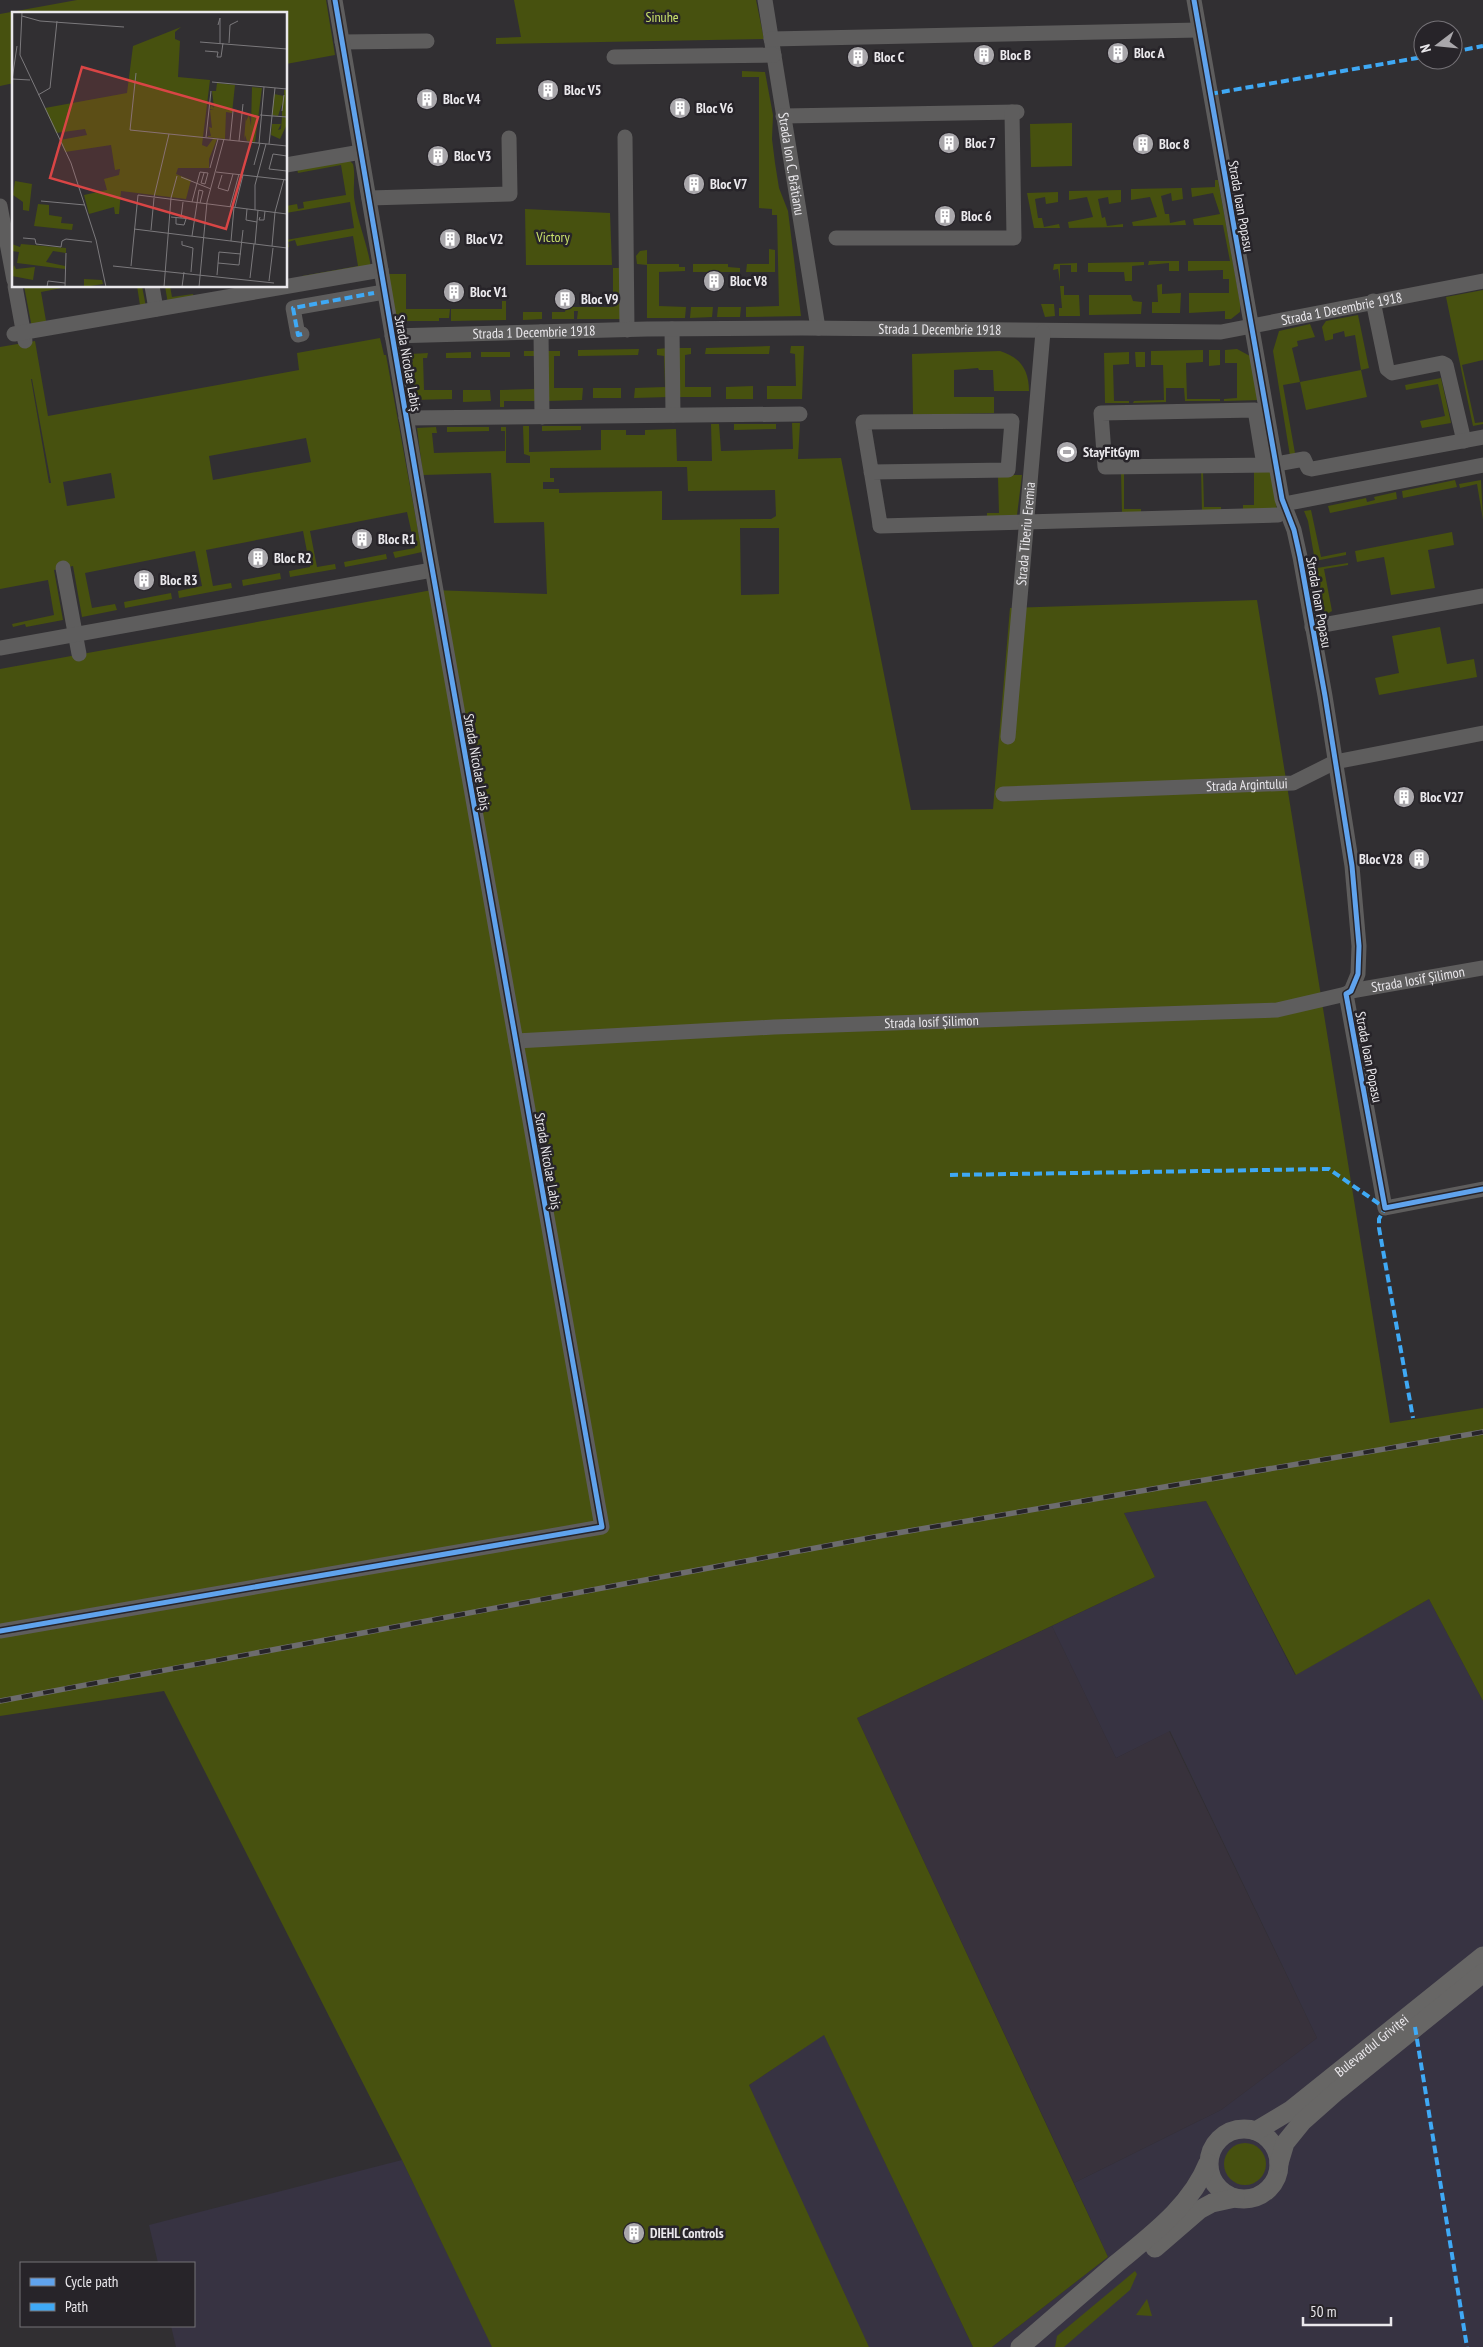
<svg xmlns="http://www.w3.org/2000/svg" width="1483" height="2347" font-family="'PT Sans Narrow',sans-serif">
	<rect width="100%" height="100%" fill="#312f32"/>
	<polygon fill="#38323c" points="1052,1626 1116,1758 1169,1731 1317,2038 1221,2110 1074,2183 857,1718"/>
	<g fill="#373342">
		<polygon points="1206,1501 1295,1675 1429,1599 1483,1701 1483,2347 992,2347 1108,2257 1074,2183 1221,2110 1317,2038 1170,1731 1116,1758 1052,1626 1155,1577 1124,1513"/>
		<polygon points="824,2034 973,2347 176,2347 171,2326 194,2326 194,2263 158,2263 149,2225 402,2160 456,2271 755,2099 749,2085"/>
	</g>
	<g fill="#47510f" fill-rule="evenodd">
		<polygon points="77,0 326,0 335,55 286,64 286,14 14,14 14,83 0,86 0,14"/>
		<polygon points="514,0 756,0 764,39 496,44 496,38 521,37"/>
		<polygon points="742,71 765,72 773,115 772,139 775,163 779,188 788,211 801,316 746,317 746,307 779,306 777,215 772,215 772,209 759,208 759,77 742,77"/>
		<polygon points="1072,123 1072,166 1031,167 1030,124"/>
		<path d="M350,161L353,164C356,177 352,190 355,203C359,226 368,246 371,268L302,280V276L358,266L353,236L297,246L295,240L288,242L289,247L286,248V240L354,228L350,202L286,213V206L297,204L298,209L304,208L303,202L346,195L341,165L298,173L297,169Z"/>
		<polygon points="1215,180 1218,180 1240,302 1240,312 1231,319 1225,319 1225,311 1189,313 1189,293 1229,293 1229,279 1223,279 1223,270 1188,271 1188,261 1230,261 1223,225 1194,225 1193,219 1220,214 1213,193 1192,197 1191,188 1215,187"/>
		<polygon points="1182,188 1183,199 1172,201 1171,193 1161,196 1165,214 1169,214 1170,223 1185,220 1186,225 1133,226 1132,222 1157,217 1150,197 1131,200 1131,189"/>
		<polygon points="1121,190 1121,202 1109,204 1108,197 1098,199 1102,218 1105,217 1107,226 1123,224 1123,227 1069,228 1068,222 1093,217 1087,197 1069,200 1069,191"/>
		<polygon points="1058,192 1058,202 1046,204 1045,197 1035,199 1038,218 1042,218 1044,227 1059,224 1060,228 1034,228 1027,193"/>
		<polygon points="525,209 610,213 612,265 526,265"/>
		<polygon points="769,249 775,250 775,272 746,272 747,264 769,264"/>
		<polygon points="647,250 647,264 679,264 679,267 685,267 685,271 659,272 659,306 686,307 685,318 647,318 647,265 637,264 636,256 640,251"/>
		<polygon points="1149,261 1179,261 1179,271 1169,271 1169,263 1148,265"/>
		<polygon points="1144,262 1144,265 1132,266 1132,281 1125,281 1124,272 1088,272 1088,263"/>
		<polygon points="1077,263 1077,272 1071,272 1071,265 1060,265 1060,282 1058,269 1053,270 1054,264"/>
		<polygon points="693,264 728,264 728,267 740,268 740,272 693,272"/>
		<polygon points="613,268 622,268 622,319 577,319 578,311 574,311 574,319 552,319 552,312 565,312 566,307 613,307"/>
		<polygon points="388,274 406,274 406,309 450,309 449,318 439,318 439,321 397,321"/>
		<polygon points="1162,284 1162,294 1181,293 1180,313 1152,313 1152,302 1158,302 1157,285"/>
		<polygon points="24,286 72,286 41,292 46,321 32,328"/>
		<polygon points="137,286 142,286 146,307 140,305"/>
		<polygon points="165,286 170,286 172,297 193,294 194,299 168,304"/>
		<polygon points="1060,286 1064,286 1064,295 1079,295 1080,316 1059,316 1059,308 1062,308"/>
		<polygon points="1483,290 1483,360 1462,365 1475,423 1483,422 1483,424 1473,426 1446,297"/>
		<polygon points="1089,295 1131,295 1133,301 1142,302 1141,314 1089,315"/>
		<polygon points="502,301 506,301 506,320 451,321 451,309 502,309"/>
		<polygon points="1041,304 1054,304 1055,316 1045,317"/>
		<polygon points="691,307 713,307 712,317 690,318"/>
		<polygon points="718,307 741,307 740,317 717,317"/>
		<polygon points="523,312 542,312 542,319 523,320"/>
		<polygon points="1358,315 1369,368 1361,370 1355,335 1345,337 1344,331 1333,334 1333,339 1325,341 1322,327 1326,321"/>
		<polygon points="1310,324 1315,337 1297,341 1298,346 1292,348 1300,382 1283,385 1296,459 1291,462 1273,351 1279,331"/>
		<path d="M380,338L384,355H386L422,552L395,558L393,552L415,548L407,512L310,531L317,567L335,564L336,569L290,577L289,571L310,567L303,531L206,550L213,586L231,583L232,588L179,598L178,591L202,586L195,551L85,573L92,608L115,604L117,610L82,617L73,566L54,570L63,620L26,627L25,624L13,627L12,624L54,615L48,580L0,589V347L35,341L48,416L299,370L297,353ZM31,379H32L51,483H49ZM306,438L311,462L213,480L209,456ZM111,473L115,498L67,506L63,482Z"/>
		<polygon points="770,346 769,354 705,354 706,348"/>
		<polygon points="791,346 804,346 802,399 767,399 767,386 796,386 795,354 790,353"/>
		<polygon points="402,347 405,363 413,362 411,354 428,353 427,358 423,358 424,390 452,390 452,399 412,400 413,410"/>
		<polygon points="668,348 668,397 634,398 635,388 665,387 664,356 657,355 657,349"/>
		<polygon points="678,348 691,348 691,354 685,355 685,387 711,387 711,397 680,397"/>
		<polygon points="639,349 638,355 578,356 578,350"/>
		<polygon points="1237,349 1250,356 1261,400 1224,401 1224,399 1237,398 1237,363 1225,363 1225,350"/>
		<polygon points="1203,350 1203,362 1186,363 1187,399 1220,399 1220,401 1185,401 1184,388 1166,388 1166,402 1133,403 1134,401 1164,400 1163,365 1151,365 1151,351"/>
		<polygon points="1209,350 1220,350 1220,365 1209,366"/>
		<polygon points="524,351 537,351 537,401 504,401 504,407 500,407 500,390 534,389 534,356 524,356"/>
		<polygon points="546,351 560,351 560,356 554,356 554,388 583,388 582,400 546,401"/>
		<path d="M1000,351C1020,357 1029,370 1029,391H994L993,370H979L978,368L954,370V397H994V413L913,415L912,354Z"/>
		<polygon points="471,352 471,358 446,358 446,353"/>
		<rect x="481" y="352" width="29" height="5"/>
		<polygon points="1129,352 1129,364 1113,365 1114,401 1129,401 1129,403 1105,403 1104,353"/>
		<polygon points="1135,352 1145,352 1145,367 1136,367"/>
		<polygon points="1361,370 1367,397 1306,410 1300,382"/>
		<polygon points="1441,378 1451,423 1422,428 1420,421 1445,416 1438,384 1406,390 1405,385"/>
		<polygon points="753,386 753,399 726,399 726,387"/>
		<rect x="593" y="388" width="28" height="10"/>
		<polygon points="463,390 490,390 491,401 463,402"/>
		<path d="M792,423H800L798,459L841,458L911,810L993,809L1010,608L1257,600L1390,1423L1483,1408V1701L1429,1599L1296,1675L1206,1501L1124,1513L1155,1577L857,1718L1108,2257L992,2347H973L824,2035L749,2085L869,2347H492L402,2160L164,1691L0,1716V669L432,590L547,594L544,522L494,523L491,473L423,475L417,428L436,427L437,433H432L434,453L505,451V431H501V427H506V463H530V456L524,454L523,426H529V452L601,450V430H626V435H645V430L676,429L677,461H712L711,424H719L721,451L793,449ZM687,467L688,491L775,490L776,516L771,519L662,520V491L559,493V489H543V482H554V478H550V468ZM740,528H779V594L741,595Z"/>
		<polygon points="734,424 776,424 776,429 734,430"/>
		<polygon points="542,426 581,426 581,430 542,431"/>
		<polygon points="447,427 489,427 489,431 447,432"/>
		<polygon points="1201,469 1203,471 1204,507 1221,507 1221,511 1202,512"/>
		<polygon points="1254,470 1272,471 1277,510 1243,511 1243,505 1254,505"/>
		<polygon points="1121,472 1124,473 1124,509 1141,509 1141,513 1122,513"/>
		<polygon points="981,475 1022,475 1017,515 987,517 987,513 999,513 998,477"/>
		<polygon points="1455,480 1457,487 1403,498 1402,491"/>
		<polygon points="1481,480 1483,520 1477,484 1460,488 1459,484"/>
		<polygon points="1396,492 1397,499 1330,513 1328,506 1366,498 1367,502 1375,500 1374,497"/>
		<polygon points="1311,510 1321,557 1346,552 1346,555 1315,561 1308,521 1304,511"/>
		<polygon points="1452,532 1454,545 1428,550 1435,588 1391,595 1384,557 1357,562 1355,551"/>
		<polygon points="386,554 387,559 345,567 344,562"/>
		<polygon points="1348,563 1348,565 1324,569 1332,611 1325,615 1317,568"/>
		<polygon points="280,573 281,579 243,586 242,580"/>
		<polygon points="171,593 172,599 125,608 124,602"/>
		<polygon points="1440,627 1447,664 1474,659 1477,677 1379,695 1375,678 1399,673 1392,636"/>
		<circle cx="1245" cy="2164" r="21"/>
		<polygon points="1135,2271 1137,2274 1130,2290 1064,2347 1055,2347 1057,2336"/>
		<polygon points="1147,2299 1152,2316 1136,2315"/>
	</g>
	<g fill="none" stroke-linecap="round" stroke-linejoin="round">
		<g stroke="#5e5d5d" stroke-width="15">
			<path id="s1" d="M765,0L818,328"/>
			<polyline points="1194,0 1282,499 1294,530 1300,557 1325,696 1352,866 1359,946 1358,974 1351,991 1346,994 1385,1208 1483,1189"/>
			<polyline points="771,39 1199,30"/>
			<polyline points="342,42 427,41"/>
			<polyline points="614,57 774,55"/>
			<polyline points="783,116 1017,112"/>
			<polyline points="625,137 627,330"/>
			<polyline points="286,165 361,152"/>
			<polyline points="369,198 510,194 509,138"/>
			<polyline points="0,206 14,280"/>
			<polyline points="836,238 1014,238 1012,112"/>
			<polyline points="15,286 25,341"/>
			<polyline points="152,286 156,309"/>
			<polyline points="1373,301 1387,369 1392,373 1442,363 1446,365 1464,441"/>
			<polyline points="672,329 673,415"/>
			<polyline points="541,332 542,417"/>
			<polyline points="14,334 381,270"/>
			<polyline points="302,334 298,335 293,308 384,292"/>
			<path id="s2" d="M392,336L647,329L802,328L1221,332L1483,281"/>
			<polyline points="406,418 800,414"/>
			<polyline points="1264,465 1255,410 1101,413 1105,467 1271,465 1304,459 1308,468 1312,469 1483,437"/>
			<polyline points="871,472 1008,470 1012,421 863,422 879,518 880,526 1278,515"/>
			<polyline points="1284,504 1483,465"/>
			<polyline points="63,568 79,654"/>
			<polyline points="1312,627 1483,596"/>
			<polyline points="0,648 432,570"/>
			<path id="s3" d="M1008,737L1043,332"/>
			<path id="s4" d="M1003,794L1293,783L1335,762L1483,733"/>
			<path id="s5" d="M1351,991L1483,968"/>
			<path id="s6" d="M516,1041L774,1027L1277,1010L1346,994"/>
			<polyline points="0,1631 602,1527 429,551 335,0"/>
		</g>
		<g stroke="#676665" stroke-width="19">
			<circle cx="1244" cy="2164" r="35"/>
			<path id="s7" d="M1256,2131L1291,2110L1483,1956"/>
			<polyline points="1279,2163 1285,2143 1302,2122 1337,2091 1483,1973"/>
			<polyline points="1155,2248 1199,2210 1212,2203 1235,2198"/>
			<path d="M1020,2347C1052,2319 1084,2292 1116,2264C1151,2235 1191,2206 1208,2163"/>
		</g>
		<g stroke="#6d6c6e" stroke-width="5.5">
			<polyline id="rail" points="0,1701 874,1537 1483,1432"/>
		</g>
		<use href="#rail" stroke="#272429" stroke-width="4" stroke-dasharray="11" stroke-linecap="butt"/>
		<g stroke="#3fa9f5" stroke-width="4" stroke-dasharray="8 4" stroke-linecap="butt">
			<polyline points="1453,52 1483,46"/>
			<polyline points="1210,94 1423,57"/>
			<polyline points="302,334 298,335 293,308 374,293"/>
			<polyline points="950,1175 1329,1169 1385,1208 1379,1219 1379,1228 1413,1418"/>
			<polyline points="1415,2027 1467,2347"/>
		</g>
		<g stroke="#272429" stroke-width="8">
			<g id="cycleway">
				<polyline points="1194,0 1282,499 1294,530 1300,557 1325,696 1352,866 1359,946 1358,974 1351,991 1346,994 1385,1208 1483,1189"/>
				<polyline points="0,1631 602,1527 429,551 335,0"/>
			</g>
		</g>
		<use href="#cycleway" stroke="#60a3ed" stroke-width="5"/>
	</g>
	<defs>
		<g id="building-disc" transform="scale(1.125)"><circle r="9.5" fill="#a9a7ab" stroke="#272429"/><path d="M-4-6H4V6H1V3H-1V6H-4ZM-2.5-4.3h1.7v1.8h-1.7ZM.8-4.3h1.7v1.8H.8ZM-2.5-1h1.7V.8h-1.7ZM.8-1h1.7V.8H.8Z" fill="#fff"/></g>
		<g id="stadium-disc" transform="scale(1.125)"><circle r="9.5" fill="#a9a7ab" stroke="#272429"/><path d="M0-5a6.5 5 0 1 0 0 10a6.5 5 0 1 0 0-10ZM-3.5-1.8h7v3.6h-7Z" fill="#fff"/></g>
	</defs>
	<g fill-rule="evenodd">
		<use href="#building-disc" x="1118" y="53"/>
		<use href="#building-disc" x="984" y="55"/>
		<use href="#building-disc" x="858" y="57"/>
		<use href="#building-disc" x="548" y="90"/>
		<use href="#building-disc" x="427" y="99"/>
		<use href="#building-disc" x="680" y="108"/>
		<use href="#building-disc" x="949" y="143"/>
		<use href="#building-disc" x="1143" y="144"/>
		<use href="#building-disc" x="438" y="156"/>
		<use href="#building-disc" x="694" y="184"/>
		<use href="#building-disc" x="945" y="216"/>
		<use href="#building-disc" x="450" y="239"/>
		<use href="#building-disc" x="714" y="281"/>
		<use href="#building-disc" x="454" y="292"/>
		<use href="#building-disc" x="565" y="299"/>
		<use href="#stadium-disc" x="1067" y="452"/>
		<use href="#building-disc" x="362" y="539"/>
		<use href="#building-disc" x="258" y="558"/>
		<use href="#building-disc" x="144" y="580"/>
		<use href="#building-disc" x="1404" y="797"/>
		<use href="#building-disc" x="1419" y="859"/>
		<use href="#building-disc" x="634" y="2233"/>
	</g>
	<g text-anchor="middle" stroke-width="5" stroke-linejoin="round" paint-order="stroke">
		<g font-size="14" fill="#c9e16b" stroke="#272429">
			<text x="662" y="22">Sinuhe</text>
			<text x="553" y="242">Victory</text>
		</g>
		<g font-size="14" font-weight="bold" fill="#eae8ec" stroke="#272429" text-anchor="start">
			<text x="1134" y="58">Bloc A</text>
			<text x="1000" y="60">Bloc B</text>
			<text x="874" y="62">Bloc C</text>
			<text x="564" y="95">Bloc V5</text>
			<text x="443" y="104">Bloc V4</text>
			<text x="696" y="113">Bloc V6</text>
			<text x="965" y="148">Bloc 7</text>
			<text x="1159" y="149">Bloc 8</text>
			<text x="454" y="161">Bloc V3</text>
			<text x="710" y="189">Bloc V7</text>
			<text x="961" y="221">Bloc 6</text>
			<text x="466" y="244">Bloc V2</text>
			<text x="730" y="286">Bloc V8</text>
			<text x="470" y="297">Bloc V1</text>
			<text x="581" y="304">Bloc V9</text>
			<text x="1083" y="457">StayFitGym</text>
			<text x="378" y="544">Bloc R1</text>
			<text x="274" y="563">Bloc R2</text>
			<text x="160" y="585">Bloc R3</text>
			<text x="1420" y="802">Bloc V27</text>
			<text x="1403" y="864" text-anchor="end">Bloc V28</text>
			<text x="650" y="2238">DIEHL Controls</text>
		</g>
		<g font-size="14" fill="#eae8ec" stroke="#272429">
			<text dy="5" stroke="none"><textPath href="#s1" startOffset="166">Strada Ion C. Brătianu</textPath></text>
			<text transform="translate(1241 206) rotate(80)" y="5">Strada Ioan Popasu</text>
			<text dy="5" stroke="none"><textPath href="#s2" startOffset="952">Strada 1 Decembrie 1918</textPath></text>
			<text dy="5" stroke="none"><textPath href="#s2" startOffset="548">Strada 1 Decembrie 1918</textPath></text>
			<text dy="5" stroke="none"><textPath href="#s2" startOffset="142">Strada 1 Decembrie 1918</textPath></text>
			<text transform="translate(408 363) rotate(80)" y="5">Strada Nicolae Labiș</text>
			<text dy="5" stroke="none"><textPath href="#s3" startOffset="204">Strada Tiberiu Eremia</textPath></text>
			<text transform="translate(1319 602) rotate(80)" y="5">Strada Ioan Popasu</text>
			<text transform="translate(477 762) rotate(80)" y="5">Strada Nicolae Labiș</text>
			<text dy="5" stroke="none"><textPath href="#s4" startOffset="244">Strada Argintului</textPath></text>
			<text dy="5" stroke="none"><textPath href="#s5" startOffset="68">Strada Iosif Șilimon</textPath></text>
			<text dy="5" stroke="none"><textPath href="#s6" startOffset="416">Strada Iosif Șilimon</textPath></text>
			<text transform="translate(1369 1057) rotate(79)" y="5">Strada Ioan Popasu</text>
			<text transform="translate(548 1161) rotate(80)" y="5">Strada Nicolae Labiș</text>
			<text dy="5" stroke="none"><textPath href="#s7" startOffset="144">Bulevardul Griviței</textPath></text>
		</g>
	</g>
	<g transform="translate(12 12)">
		<rect width="275" height="275" fill="#312f32"/>
		<path d="M169,15L163,20V27L168,29L166,65L198,68L190,133L195,135L201,127H205L197,147V156H166L164,162L179,168L174,187L109,179L107,202H103L102,195L77,202L72,183L95,178L92,167L107,163L108,157L103,158L99,133L53,140L48,128L75,123L73,117L44,121L33,96L115,81L121,34ZM205,71L223,73L220,101L214,100L213,127L196,125V119V124H199L197,115L200,116L198,98H202L198,97L199,93L202,96L200,79H204ZM240,75L250,76L243,130L235,129L233,123L232,129L234,103V109L237,103L239,114ZM272,78H275V105L270,104V92L266,104L260,103L262,82L272,84ZM270,105L275,106V112L268,127L259,123L260,112H269L266,118L269,117ZM3,169L20,172L17,199L11,198V190L1,183ZM26,192L37,193V203L50,205L49,211L61,212L60,218L22,214ZM0,232L8,235L9,232L54,236V241L41,239L34,250L53,254V257L5,251L7,240L0,239ZM2,253L4,257L23,255L21,268L0,264ZM72,267L90,268L91,272L72,275Z" fill="#47510f"/>
		<path fill="none" stroke="#7b797c" stroke-width="1" d="M10,0L8,43L59,151L84,228L94,275M10,4L28,9L112,15M206,13L208,6V31M188,30L275,37M217,31L218,13L226,9M193,39L206,40L205,45H209L211,31M124,61L118,118L275,134M0,67L18,68M0,68L5,34M200,70L275,77M26,83L38,76L45,9M270,99L272,83M248,103L275,105M194,125L199,79M218,128L221,99M227,129L231,92M247,131L252,75M257,132L263,76M275,144L261,142L257,157L275,159M242,153L248,131M198,156L206,127M204,160L275,168M210,163L206,176L216,179M169,165L199,177M216,179L221,162M142,185L157,122M29,189L73,193M180,190L188,160L196,161L193,172L189,171L192,161M218,195L227,162M223,195L231,163M235,197L234,208L245,210M243,198V173L254,132M263,200L272,167M159,205L179,207M248,205L247,208H252L253,199M164,206V212L172,213L174,207M169,206L171,190M122,217L275,236M139,218L142,186M180,224L187,178L191,179L188,191M11,226L23,227L24,232L49,235L50,229L54,227L80,230M170,229V233L181,236L179,260M219,229L222,195M243,232L246,198M260,234L263,200M206,251L227,253L231,218M101,254L262,271M119,254L126,183L275,202M205,263L207,240L229,242M238,266L242,232M257,269L261,236M35,275L36,269L53,271M53,275L54,241M152,275L159,186L165,164M170,275L172,260M187,275L195,190L212,127"/>
		<path fill="#d94545" fill-opacity="0.15" stroke="#d94545" stroke-width="2.5" d="M70,55L246,105L214,217L38,166Z"/>
		<rect width="275" height="275" fill="none" stroke="#eae8ec" stroke-width="2.5"/>
	</g>
	<rect x="20" y="2262" width="175" height="65" fill="#272429" stroke="#757277"/>
	<rect x="30" y="2278" width="25" height="8" fill="#60a3ed" stroke="#757277"/>
	<text x="65" y="2287" font-size="15" fill="#eae8ec">Cycle path</text>
	<rect x="30" y="2303" width="25" height="8" fill="#3fa9f5" stroke="#757277"/>
	<text x="65" y="2312" font-size="15" fill="#eae8ec">Path</text>
	<g transform="translate(1438 45) rotate(254)"><circle r="24" fill="#272429" stroke="#757277"/>
	<path d="M0-4L9 19L0 12L-9 19Z" fill="#a9a7ab"/>
	<text y="-8" font-size="14" font-weight="bold" text-anchor="middle" fill="#eae8ec">N</text>
	</g>
	<path d="M1303 2317v8h88v-8" fill="none" stroke="#eae8ec" stroke-width="2.5"/>
	<text x="1310" y="2317" font-size="15" fill="#eae8ec" stroke="#272429" stroke-width="4" paint-order="stroke">50 m</text>
</svg>
